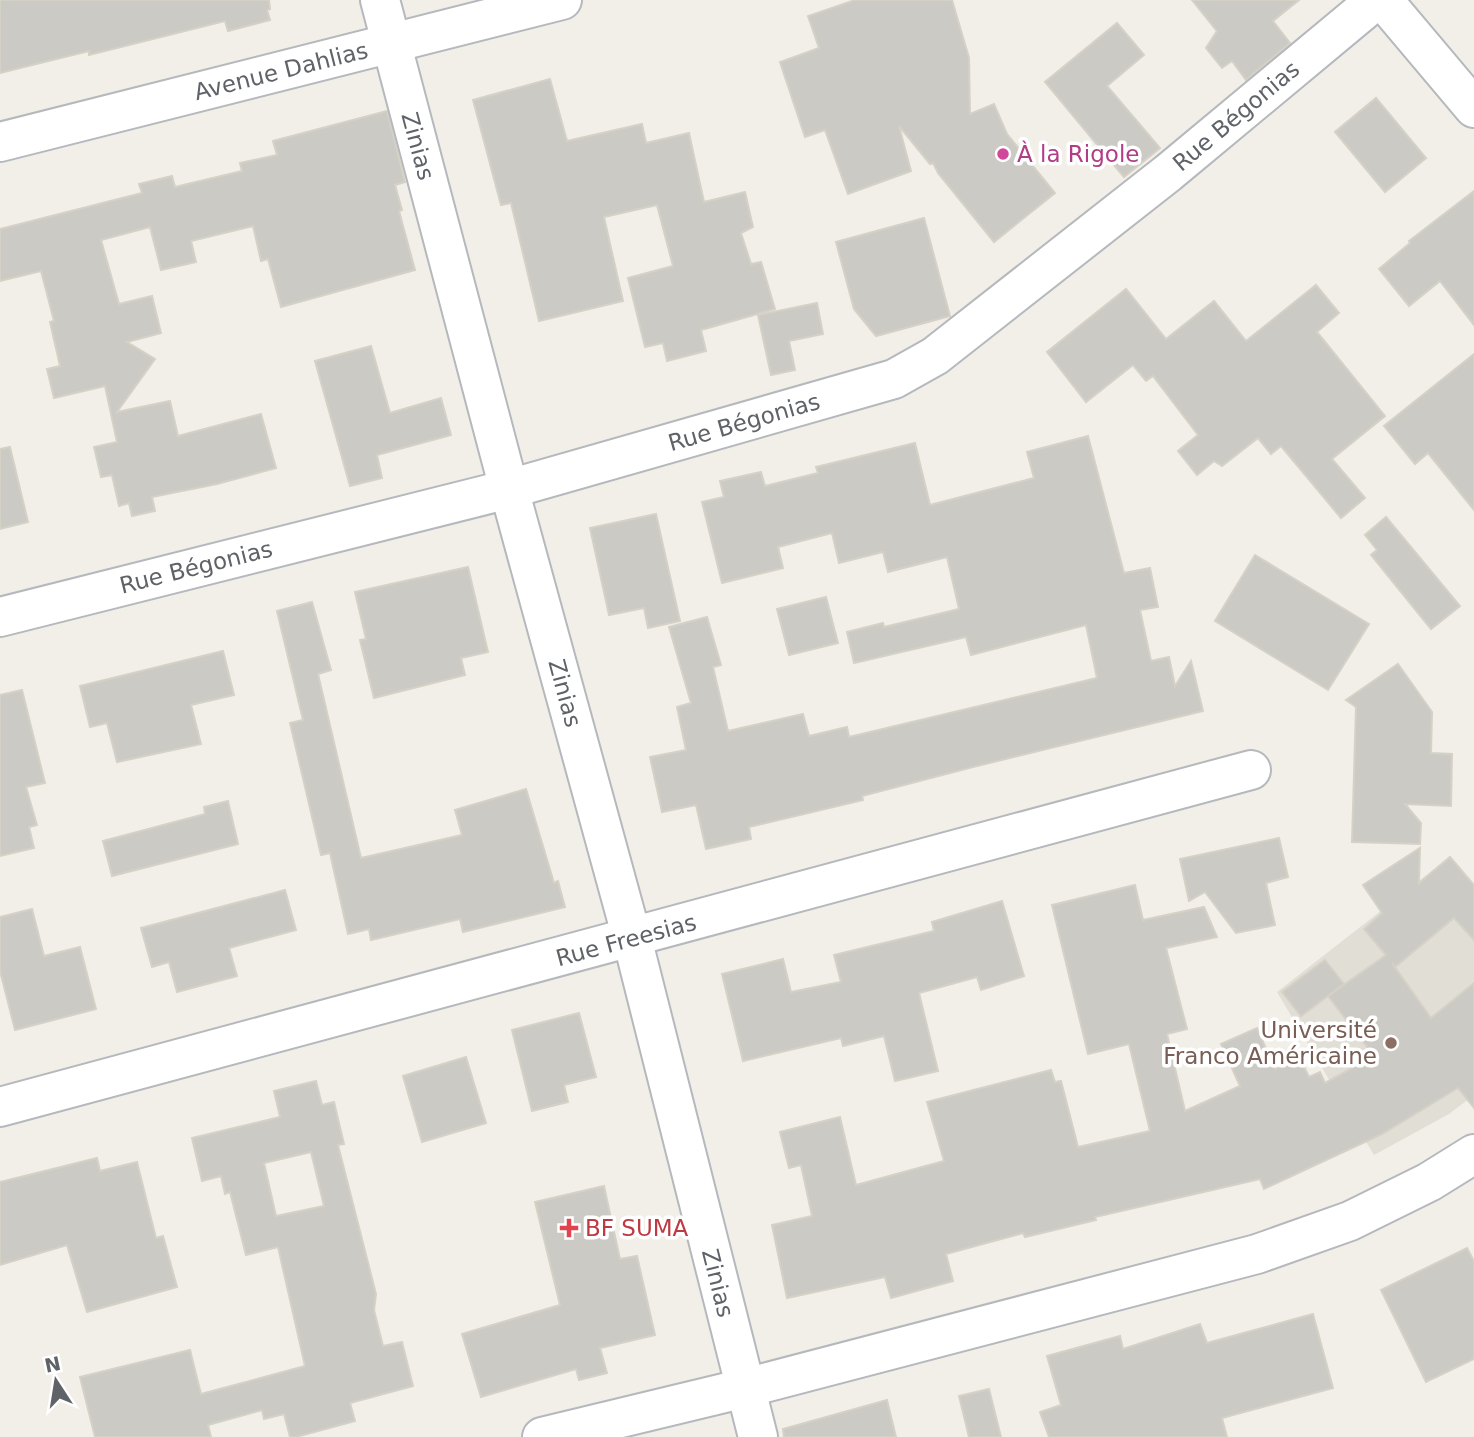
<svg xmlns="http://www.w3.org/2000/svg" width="1474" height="1437" font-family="'DejaVu Sans',sans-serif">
	<rect width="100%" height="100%" fill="#f1efe8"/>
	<polygon fill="#e1ded6" points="1450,857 1474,886 1474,1095 1449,1114 1374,1155 1277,992"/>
	<g fill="#cccac5" stroke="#d6d1c6" stroke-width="2" fill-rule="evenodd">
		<polygon points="0,0 269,0 270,9 267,10 270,20 228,31 225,21 89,55 89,51 0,73"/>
		<polygon points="855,0 952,0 969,58 970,114 994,104 1007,134 1055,193 994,242 938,173 933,163 930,164 899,126 911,171 848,194 825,130 805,137 780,62 819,48 808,16"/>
		<polygon points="1192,0 1299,0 1273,21 1290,43 1246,80 1232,61 1222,68 1206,48 1217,31"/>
		<polygon points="1117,23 1144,55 1107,86 1160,148 1124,177 1045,82"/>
		<polygon points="550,79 567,141 642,124 646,143 689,133 704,202 745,192 753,227 741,233 751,264 761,262 775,309 701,330 706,351 667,361 663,343 645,347 628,278 673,266 657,205 604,217 623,301 539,321 511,203 501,205 473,100"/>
		<polygon points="1376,98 1426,158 1385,192 1335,132"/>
		<polygon points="387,111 405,182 395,185 402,210 399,211 415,270 281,307 268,259 261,261 253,226 191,241 196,262 161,270 150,227 101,240 119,304 152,296 161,333 127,342 155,359 117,412 170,401 178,436 261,414 276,468 217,484 152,497 155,511 132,516 129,503 119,506 112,475 101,477 94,447 117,442 105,386 54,398 47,369 60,366 50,322 54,321 41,271 0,281 0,229 142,193 139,184 172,176 175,187 242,171 240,163 277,155 273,141"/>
		<polygon points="1474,191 1474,325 1440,281 1409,306 1379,269 1410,243 1409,241"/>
		<polygon points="924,218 950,316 876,336 854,309 836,242"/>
		<polygon points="1316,285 1339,313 1317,332 1385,416 1332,459 1365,498 1341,518 1281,446 1271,454 1258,438 1222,466 1214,461 1197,475 1178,451 1198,435 1153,376 1146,381 1133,365 1086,402 1047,352 1126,289 1166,339 1214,301 1246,341"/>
		<polygon points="817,303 823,334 789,341 795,370 771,375 758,315"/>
		<polygon points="371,346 390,413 441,398 451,435 377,455 382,478 350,486 315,361"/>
		<polygon points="1474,354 1474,510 1428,453 1415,464 1384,426"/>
		<polygon points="1088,436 1124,573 1150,568 1158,607 1140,610 1151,661 1169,657 1175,686 1191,661 1203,711 973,767 862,796 863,800 749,827 751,839 706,849 696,805 662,812 650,757 686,750 677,707 691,703 669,627 707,617 721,665 713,667 728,731 803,714 809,736 847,727 849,737 1097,678 1086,625 971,655 966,637 854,663 847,632 883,623 884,627 959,609 947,557 888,572 883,552 839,563 832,533 778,547 783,568 722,583 702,502 724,497 720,481 761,472 765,486 818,473 816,467 915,443 930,505 1034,478 1027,452"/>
		<polygon points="10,447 28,522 0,529 0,449"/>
		<polygon points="656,514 680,621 648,628 644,608 609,615 590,528"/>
		<polygon points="1386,517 1460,606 1431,629 1371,555 1377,550 1365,535"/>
		<polygon points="1255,555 1369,624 1328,690 1215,621"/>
		<polygon points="468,567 488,652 461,658 465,675 374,698 360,640 366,639 355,592"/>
		<polygon points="826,597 838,643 789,655 777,609"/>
		<polygon points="312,602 331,670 318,674 361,858 462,835 455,810 526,789 554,883 558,881 565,907 463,932 460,919 371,940 369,929 348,934 330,853 321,855 290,723 303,720 277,611"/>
		<polygon points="223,651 234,695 191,705 201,744 117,762 107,723 90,727 80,686"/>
		<polygon points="1398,664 1432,712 1431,753 1452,754 1451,806 1405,804 1421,823 1420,844 1352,842 1356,707 1346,700"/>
		<polygon points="22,690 45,783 26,787 37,825 29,827 34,848 0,856 0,695"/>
		<polygon points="228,801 238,844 112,876 103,841 205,814 204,807"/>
		<polygon points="1279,838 1288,877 1266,883 1275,925 1236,933 1205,892 1189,901 1180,859"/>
		<polygon points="1420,848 1419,883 1450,857 1474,885 1474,940 1454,918 1395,967 1392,963 1431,1018 1474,983 1474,1108 1458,1088 1382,1134 1264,1189 1260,1179 1095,1217 1096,1220 1025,1237 1023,1233 946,1254 953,1281 891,1298 885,1277 787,1298 772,1225 812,1216 801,1165 789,1168 780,1132 840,1117 856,1185 944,1161 927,1102 1051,1070 1055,1082 1061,1081 1078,1147 1150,1131 1129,1044 1088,1054 1052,905 1135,885 1143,920 1204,907 1217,937 1166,948 1187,1029 1167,1034 1185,1111 1240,1086 1221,1044 1257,1028 1275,1069 1300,1058 1309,1077 1320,1072 1325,1083 1374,1056 1328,996 1386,955 1364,929 1382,913 1363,885"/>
		<polygon points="285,890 296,930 229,948 237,976 177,992 169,962 152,967 141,928"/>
		<polygon points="1002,901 1024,976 981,990 977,977 919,993 938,1071 895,1081 884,1036 843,1046 841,1038 743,1061 722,974 783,959 791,992 841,982 834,955 934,931 932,922"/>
		<polygon points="32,909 44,956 80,947 96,1009 15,1030 0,971 0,917"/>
		<polygon points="1325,960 1344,984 1301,1016 1282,992"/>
		<polygon points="579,1013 596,1077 564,1085 568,1102 532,1111 512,1030"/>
		<polygon points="466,1057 486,1123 422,1142 403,1076"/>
		<path d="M316,1081L322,1105L334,1102L344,1144L338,1145L376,1294L374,1310L383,1346L402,1342L413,1386L350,1403L355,1421L296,1437H290L284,1414L264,1419L262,1410L208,1425L211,1437H95L80,1377L190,1350L201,1394L305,1366L278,1247L246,1255L230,1192L225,1194L221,1176L202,1181L192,1138L280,1117L274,1091ZM311,1152L324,1206L276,1216L264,1163Z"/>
		<polygon points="97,1158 100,1171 137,1162 156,1238 163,1236 177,1287 87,1312 67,1245 0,1265 0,1182"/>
		<polygon points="604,1186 620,1259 637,1256 655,1335 600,1348 607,1373 579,1380 576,1369 481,1397 462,1334 560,1305 535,1202"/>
		<polygon points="1467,1248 1474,1261 1474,1359 1426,1382 1381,1290"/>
		<polygon points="1313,1314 1333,1388 1222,1418 1227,1437 1049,1437 1040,1412 1061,1405 1047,1356 1120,1336 1123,1349 1200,1324 1207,1343"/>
		<polygon points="989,1389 1001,1437 969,1437 959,1396"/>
		<polygon points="887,1400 896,1437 784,1437 783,1429"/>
	</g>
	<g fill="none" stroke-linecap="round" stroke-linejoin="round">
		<g stroke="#b5b8bc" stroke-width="42">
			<g id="minor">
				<polyline points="380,0 509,489 632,938 758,1437"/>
				<polyline points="1383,0 1474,108"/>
				<polyline points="0,142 562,0"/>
				<polyline points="0,617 509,489 894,379 935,356 1168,173 1376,0"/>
				<polyline points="0,1107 1251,770"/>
				<polyline points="542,1437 745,1388 1257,1254 1350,1221 1429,1182 1474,1154"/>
			</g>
		</g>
		<use href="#minor" stroke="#fff" stroke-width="38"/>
	</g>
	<circle fill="#d1479c" stroke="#fff" stroke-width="2.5" cx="1003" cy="154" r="7"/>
	<circle fill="#8d6e63" stroke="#fff" stroke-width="2.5" cx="1391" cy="1043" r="7"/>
	<path fill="#e0444e" stroke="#fff" stroke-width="2.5" d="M565.5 1217.5h7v7h7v7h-7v7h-7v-7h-7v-7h7z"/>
	<g text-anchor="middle" stroke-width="7" stroke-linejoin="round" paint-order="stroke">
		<g font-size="23" fill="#5f6368" stroke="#fff">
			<text transform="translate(281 71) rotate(-14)" y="8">Avenue Dahlias</text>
			<text transform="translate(1236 116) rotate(-40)" y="8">Rue Bégonias</text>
			<text transform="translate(418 146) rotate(75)" y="8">Zinias</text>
			<text transform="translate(744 422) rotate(-16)" y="8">Rue Bégonias</text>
			<text transform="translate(196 567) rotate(-14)" y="8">Rue Bégonias</text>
			<text transform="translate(565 693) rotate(75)" y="8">Zinias</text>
			<text transform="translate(626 940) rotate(-15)" y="8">Rue Freesias</text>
			<text transform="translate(718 1283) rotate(76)" y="8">Zinias</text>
		</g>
		<g font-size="23" fill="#b23c85" stroke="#fff" text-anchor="start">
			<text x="1017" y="162">À la Rigole</text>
		</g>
		<g font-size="23" fill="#785e54" stroke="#fff" text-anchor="end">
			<text x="1377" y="1038">Université<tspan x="1377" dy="26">Franco Américaine</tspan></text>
		</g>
		<g font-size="23" fill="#be3a42" stroke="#fff" text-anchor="start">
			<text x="585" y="1236">BF SUMA</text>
		</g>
	</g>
	<g transform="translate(56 1381) rotate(348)" stroke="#ffffff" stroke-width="5" paint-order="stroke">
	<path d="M0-5L12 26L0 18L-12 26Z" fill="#5f6368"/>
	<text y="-10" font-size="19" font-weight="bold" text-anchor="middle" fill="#5f6368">N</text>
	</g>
</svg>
